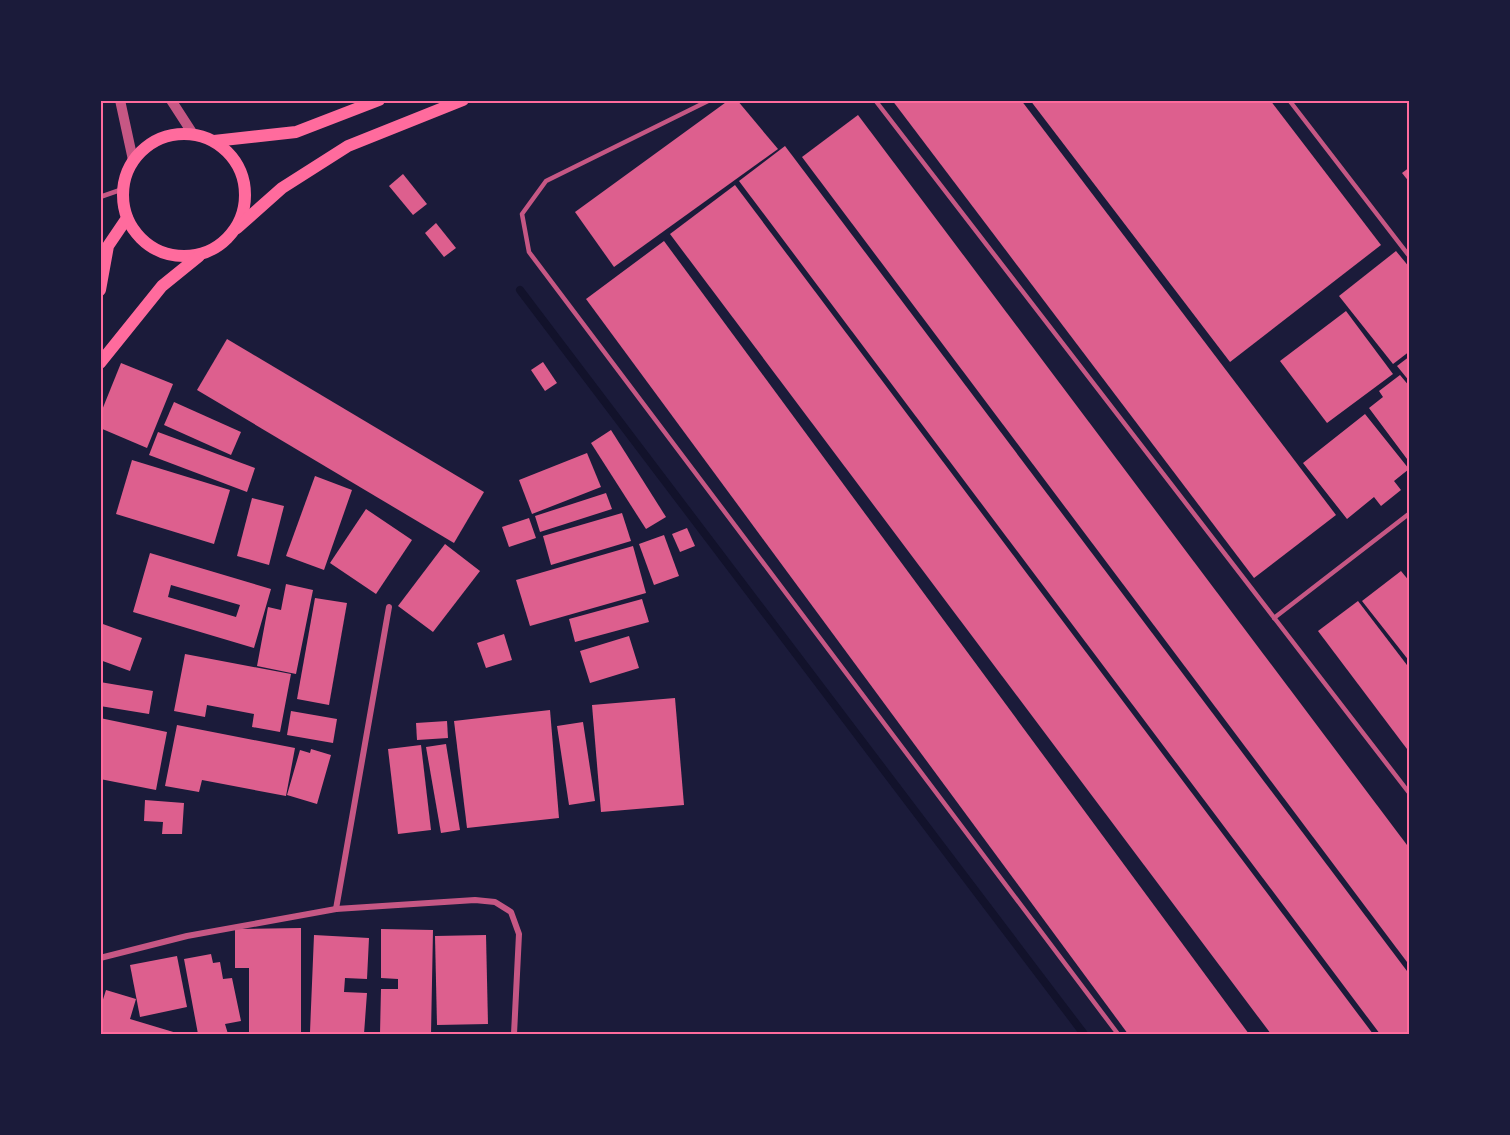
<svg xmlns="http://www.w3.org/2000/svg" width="1510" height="1135" font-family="Ubuntu,sans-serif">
	<rect width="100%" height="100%" fill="#1b1b3a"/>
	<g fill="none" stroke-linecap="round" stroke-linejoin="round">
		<polyline stroke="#12122b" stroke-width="8" points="520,290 1084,1034"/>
	</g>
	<g fill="#dd5f8e" fill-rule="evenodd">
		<polygon points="729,100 737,100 778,149 614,267 575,212"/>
		<polygon points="892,100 1021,100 1336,515 1254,578"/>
		<polygon points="1030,100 1270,100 1381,245 1230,362"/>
		<polygon points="858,115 1410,849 1410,966 802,157"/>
		<polygon points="785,146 1410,975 1410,1034 1380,1034 739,181"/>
		<polygon points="1410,167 1410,183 1402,173"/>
		<polygon points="403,174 427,204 413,215 389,186"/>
		<polygon points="735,185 1373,1034 1271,1034 670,234"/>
		<polygon points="436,223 456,248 444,257 425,233"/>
		<polygon points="664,241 1249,1034 1128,1034 586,299"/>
		<polygon points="1396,251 1410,268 1410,351 1393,364 1339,296"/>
		<polygon points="1346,311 1393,374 1327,423 1280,361"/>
		<polygon points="227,339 484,492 454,543 197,390"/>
		<polygon points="1410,356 1410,382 1397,366"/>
		<polygon points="543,362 557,383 545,391 531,370"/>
		<polygon points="121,363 173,384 147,448 100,428 100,415"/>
		<polygon points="1400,375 1410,387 1410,463 1369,408 1383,397 1379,391"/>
		<polygon points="174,402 241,432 231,455 164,425"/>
		<polygon points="1365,414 1409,469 1394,481 1401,490 1381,506 1374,497 1347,519 1303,463"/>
		<polygon points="611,430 666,517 646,529 591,443"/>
		<polygon points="158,432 255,468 247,492 149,455"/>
		<polygon points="587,453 601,487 532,514 519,480"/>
		<polygon points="132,460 230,490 214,544 116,514"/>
		<polygon points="315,476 352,490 324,570 286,556"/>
		<polygon points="606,493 612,509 540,532 535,516"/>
		<polygon points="252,498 284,506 269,565 237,556"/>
		<polygon points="366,509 412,540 376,594 330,563"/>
		<polygon points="622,513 631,541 551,565 543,536"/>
		<polygon points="529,518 536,538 509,547 502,527"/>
		<polygon points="687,528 695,546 680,552 672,534"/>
		<polygon points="664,535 679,576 654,585 639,544"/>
		<polygon points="445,544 480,571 433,632 398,606"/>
		<polygon points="633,546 646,593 530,626 516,580"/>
		<path d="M150,553L271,589L254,648L133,612ZM171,585L240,605L236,617L168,597Z"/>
		<polygon points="1401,571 1410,582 1410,662 1362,601"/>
		<polygon points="286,584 313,590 296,674 257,666 268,607 281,610"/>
		<polygon points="315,598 347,603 329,705 297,699"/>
		<polygon points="642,599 649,622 575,642 569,619"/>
		<polygon points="1358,601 1410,669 1410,753 1318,631"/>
		<polygon points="100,623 142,638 130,671 100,660"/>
		<polygon points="504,634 512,660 486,668 477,643"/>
		<polygon points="629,636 639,668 590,683 580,651"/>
		<polygon points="185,654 291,674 280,732 252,727 254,714 207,705 205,717 174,711"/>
		<polygon points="100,682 153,691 149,714 100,706"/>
		<polygon points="675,698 684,805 601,812 592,705"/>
		<polygon points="550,710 559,818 467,828 454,721"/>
		<polygon points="291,711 337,719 333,743 287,735"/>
		<polygon points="100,718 167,732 156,790 100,779"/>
		<polygon points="447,721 448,738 417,740 416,723"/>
		<polygon points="583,722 595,801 569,805 557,726"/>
		<polygon points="177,725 295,748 286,796 202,780 199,792 165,786"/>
		<polygon points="446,744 460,830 441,833 426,747"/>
		<polygon points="421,745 431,830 398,834 388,749"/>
		<polygon points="311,749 331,755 317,804 287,795 300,750 310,753"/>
		<polygon points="145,800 184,803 182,834 162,834 163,822 144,821"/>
		<polygon points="301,928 301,1034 249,1034 249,968 235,968 235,929"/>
		<polygon points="381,929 433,930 431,1034 380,1034 381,989 398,989 398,979 381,978"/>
		<polygon points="314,935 369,938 367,979 345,978 344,992 367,993 364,1034 310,1032"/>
		<polygon points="486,935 488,1024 437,1025 435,936"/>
		<polygon points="211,954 213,963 220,962 223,979 232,978 241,1021 225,1024 228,1034 198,1034 184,959"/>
		<polygon points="177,956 187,1007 140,1017 130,965"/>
		<polygon points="106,990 136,999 130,1019 180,1034 100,1034 100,1009"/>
	</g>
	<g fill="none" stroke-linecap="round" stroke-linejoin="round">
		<g stroke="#c65784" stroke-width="4.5">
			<polyline points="710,100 546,181 522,214 529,252 1118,1034"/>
			<polyline points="875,100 1410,794"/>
			<polyline points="1289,100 1410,257"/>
			<polyline points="100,197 123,189"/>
			<polyline points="1274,618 1410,513"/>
		</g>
		<g stroke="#c65784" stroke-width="6">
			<polyline points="336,909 389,607"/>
			<polyline points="100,958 187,936 336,909 475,900 495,902 511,912 519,934 514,1034"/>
		</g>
		<g stroke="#c65784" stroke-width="10">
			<polyline points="120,100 133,160"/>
			<polyline points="171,100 193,134"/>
		</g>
		<g stroke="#ff6b9d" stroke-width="12">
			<circle cx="184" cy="195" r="61"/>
			<polyline points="214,141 296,132 379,100"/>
			<polyline points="237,228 282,188 348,146 463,100"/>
			<polyline points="100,290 108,246 127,218"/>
			<polyline points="100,363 162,286 199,256"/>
		</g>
	</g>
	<rect width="1510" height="1135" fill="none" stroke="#1b1b3a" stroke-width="204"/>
	<rect x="102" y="102" width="1306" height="931" fill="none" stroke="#ff6b9d" stroke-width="2"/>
</svg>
